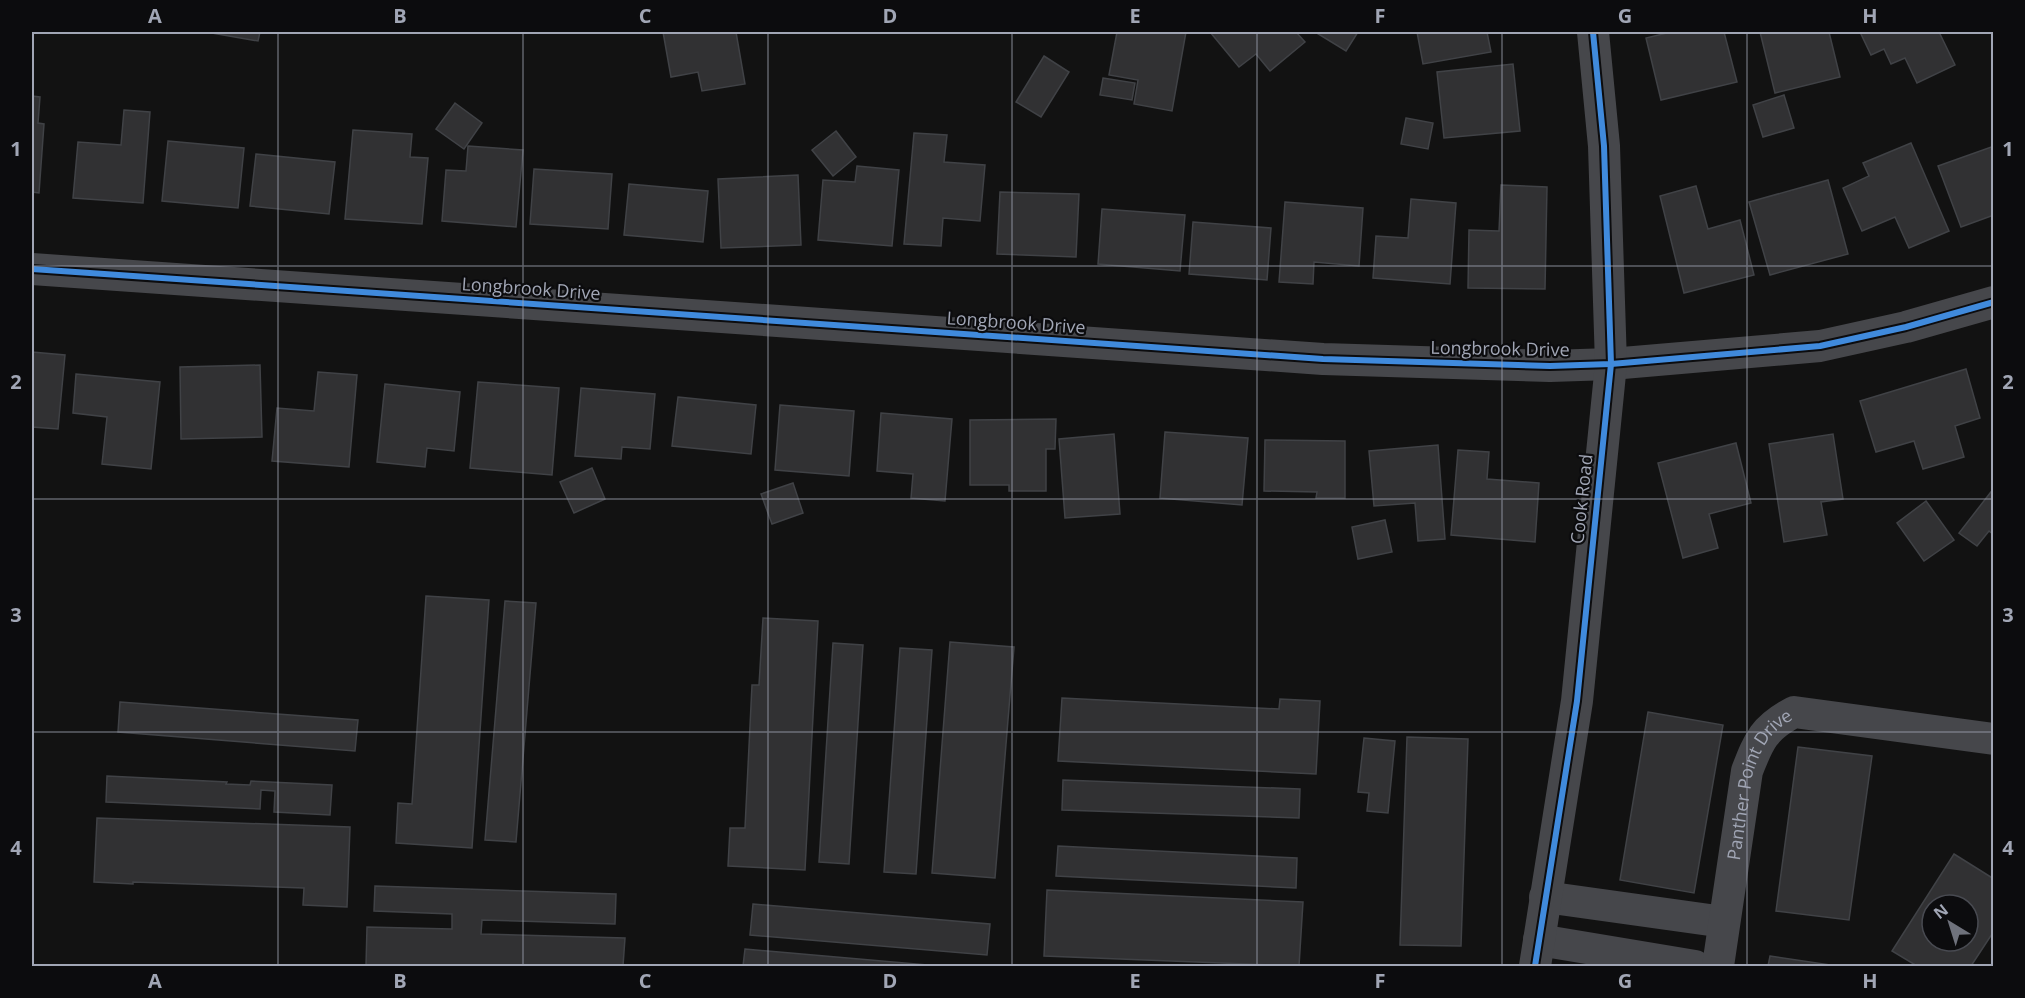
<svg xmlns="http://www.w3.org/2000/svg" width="2025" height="998" font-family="'Open Sans',sans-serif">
	<rect width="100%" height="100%" fill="#121212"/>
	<g fill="#313133" stroke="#404246" stroke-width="1.5" fill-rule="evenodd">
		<polygon points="206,32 260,32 258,41"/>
		<polygon points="663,32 736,32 745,84 702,91 698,72 671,77"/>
		<polygon points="1117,32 1186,32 1172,111 1134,104 1138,80 1109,75"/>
		<polygon points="1210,32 1296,32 1305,42 1270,71 1256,54 1239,67"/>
		<polygon points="1315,32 1358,32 1346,51"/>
		<polygon points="1417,32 1487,32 1491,52 1423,64"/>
		<polygon points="1671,32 1724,32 1737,82 1661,100 1646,38"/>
		<polygon points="1760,32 1829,32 1840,77 1775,93"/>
		<polygon points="1860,32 1939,32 1955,65 1917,83 1905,58 1891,64 1884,49 1871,55"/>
		<polygon points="1044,56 1069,72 1041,117 1016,102"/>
		<polygon points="1513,64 1520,131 1444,138 1437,72"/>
		<polygon points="1103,78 1135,83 1132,100 1100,95"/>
		<polygon points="1784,95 1794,128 1763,137 1753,105"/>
		<polygon points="32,96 40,97 38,123 44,124 39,193 32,192"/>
		<polygon points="455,103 482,123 464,149 436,129"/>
		<polygon points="124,110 150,112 143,203 73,198 78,142 121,145"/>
		<polygon points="1406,118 1433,123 1428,149 1401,144"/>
		<polygon points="353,130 412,134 410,157 428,158 422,224 345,219"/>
		<polygon points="836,131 856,157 833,176 812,150"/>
		<polygon points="914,133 947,135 944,162 985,165 980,221 943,218 941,246 904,244"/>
		<polygon points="168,141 244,148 238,208 162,201"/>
		<polygon points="1911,143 1949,231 1909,248 1895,217 1862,231 1843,188 1869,176 1863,163"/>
		<polygon points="468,146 523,150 516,227 442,221 446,170 466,171"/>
		<polygon points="1994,146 1994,215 1961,227 1938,166"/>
		<polygon points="256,154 335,162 329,214 250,206"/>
		<polygon points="857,166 899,170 892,246 818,240 823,180 855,182"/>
		<polygon points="534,169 612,174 608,229 530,224"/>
		<polygon points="798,175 801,245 721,248 718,179"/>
		<polygon points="1828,180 1848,254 1770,275 1749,202"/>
		<polygon points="629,184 708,191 703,242 624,235"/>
		<polygon points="1501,185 1547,187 1545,289 1468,288 1469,230 1499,231"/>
		<polygon points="1696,186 1708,229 1740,220 1754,275 1684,293 1660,196"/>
		<polygon points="1000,192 1079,194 1076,257 997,254"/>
		<polygon points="1411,199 1456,203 1450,284 1373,278 1376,236 1408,238"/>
		<polygon points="1285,202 1363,208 1359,266 1314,262 1313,284 1279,282"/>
		<polygon points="1102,209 1185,215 1180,271 1098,264"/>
		<polygon points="1193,222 1271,228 1267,280 1189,274"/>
		<polygon points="32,352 65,355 58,429 32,427"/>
		<polygon points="260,365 262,437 181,439 180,367"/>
		<polygon points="1966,369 1980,418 1955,426 1964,457 1923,469 1914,441 1876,452 1860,401"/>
		<polygon points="318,372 357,375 349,467 272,461 277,408 314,411"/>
		<polygon points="76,374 160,382 151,469 102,464 107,417 73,413"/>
		<polygon points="478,382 559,388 552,475 470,468"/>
		<polygon points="385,384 460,392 454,451 427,448 425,467 377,462"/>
		<polygon points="581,388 655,394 650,449 622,447 621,459 575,456"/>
		<polygon points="678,397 756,405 751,454 672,446"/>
		<polygon points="780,405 854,411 849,476 775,470"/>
		<polygon points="881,413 952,419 945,501 911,498 913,474 877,471"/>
		<polygon points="1056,419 1055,449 1046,449 1046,491 1009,491 1009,485 970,485 970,420"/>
		<polygon points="1165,432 1248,438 1242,505 1160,498"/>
		<polygon points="1114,434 1120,514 1065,518 1059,439"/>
		<polygon points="1833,434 1843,499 1821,502 1827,535 1784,542 1769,444"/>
		<polygon points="1265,440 1345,441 1345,498 1316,498 1317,492 1264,491"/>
		<polygon points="1736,443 1751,503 1709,514 1718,548 1683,558 1658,463"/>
		<polygon points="1438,445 1445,539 1418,541 1415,503 1374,506 1369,451"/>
		<polygon points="1458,450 1489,452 1487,479 1539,483 1535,542 1451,535"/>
		<polygon points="592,468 605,499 574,513 560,482"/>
		<polygon points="793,483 803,513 772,524 761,494"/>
		<polygon points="1994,488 1994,535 1989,531 1977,546 1959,533"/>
		<polygon points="1926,501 1954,540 1924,561 1897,523"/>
		<polygon points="1385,520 1392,552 1358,559 1352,527"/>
		<polygon points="426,596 489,600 472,848 396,843 398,803 412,804"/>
		<polygon points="505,601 536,603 516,842 485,840"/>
		<polygon points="763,618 818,621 805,870 728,866 730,828 745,828 752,685 759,685"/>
		<polygon points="950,642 1014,647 995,878 932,873"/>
		<polygon points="833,643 863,645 849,864 819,862"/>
		<polygon points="900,648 932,650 916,874 884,872"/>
		<polygon points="1062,698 1279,709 1280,699 1320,701 1316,774 1058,761"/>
		<polygon points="120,702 358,720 355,751 118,732"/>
		<polygon points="1648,712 1723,725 1694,893 1620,880"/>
		<polygon points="1407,737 1468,739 1461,946 1400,945"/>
		<polygon points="1364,738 1395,741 1388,813 1367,811 1369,793 1358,792"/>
		<polygon points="1798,747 1872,756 1849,920 1776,911"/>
		<polygon points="107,776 227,782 226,784 250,785 251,781 332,785 330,815 274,812 275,791 261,790 260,809 106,802"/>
		<polygon points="1063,780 1300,789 1299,818 1062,810"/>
		<polygon points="97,818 350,827 347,907 303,905 304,888 133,882 133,884 94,882"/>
		<polygon points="1058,846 1297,858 1296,888 1056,876"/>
		<path d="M1954,854L1994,879V931L1971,966H1917L1892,951ZM1932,905H1968V941H1932Z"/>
		<polygon points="375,886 616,894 615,924 482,920 481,934 625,938 623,966 366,966 367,927 452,929 452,914 374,911"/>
		<polygon points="1047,890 1303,902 1299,966 1044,956"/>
		<polygon points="753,904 990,924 987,955 750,935"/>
		<polygon points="745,949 939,966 743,966"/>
		<polygon points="1770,956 1837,966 1768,966"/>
	</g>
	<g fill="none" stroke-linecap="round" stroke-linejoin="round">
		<g stroke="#46474b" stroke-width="32">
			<polyline points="32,269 1323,359 1550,366 1611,364 1820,346 1906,327 1994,302"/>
			<polyline points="1545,897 1724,922"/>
			<polyline points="1539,940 1695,966"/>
			<polyline points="1535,966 1577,701 1611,364 1604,146 1593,32"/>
			<path id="s1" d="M1718,966L1747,771C1759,740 1764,728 1794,712L1994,739"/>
		</g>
		<g stroke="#0c0c0e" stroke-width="10">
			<g id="cycleway">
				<polyline points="32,269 1323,359 1550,366 1611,364 1820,346 1906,327 1994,302"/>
				<polyline points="1535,966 1577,701 1611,364 1604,146 1593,32"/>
			</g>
		</g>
		<use href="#cycleway" stroke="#408adc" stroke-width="6"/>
	</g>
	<path fill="none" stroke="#a1a6b5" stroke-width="1.5" stroke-opacity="0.55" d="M278,32V966M523,32V966M768,32V966M1012,32V966M1257,32V966M1502,32V966M1747,32V966M32,266H1994M32,499H1994M32,732H1994"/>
	<g text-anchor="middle" stroke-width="4.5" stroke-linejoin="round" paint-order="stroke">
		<g font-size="18" fill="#a1a6b5" stroke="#0c0c0e">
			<text transform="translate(531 289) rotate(4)" y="6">Longbrook Drive</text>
			<text transform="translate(1016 323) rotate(4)" y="6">Longbrook Drive</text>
			<text transform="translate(1500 349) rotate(1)" y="6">Longbrook Drive</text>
			<text transform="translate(1582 499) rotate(-84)" y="6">Cook Road</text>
			<text dy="6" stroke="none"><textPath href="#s1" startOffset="189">Panther Point Drive</textPath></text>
		</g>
	</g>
	<rect width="2025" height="998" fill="none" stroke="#0c0c0e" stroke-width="66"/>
	<g transform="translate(1950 923) rotate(322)"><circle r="28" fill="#0c0c0e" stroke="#484a51" stroke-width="1.5"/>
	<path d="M0-4.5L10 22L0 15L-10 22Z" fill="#6f727c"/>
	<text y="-9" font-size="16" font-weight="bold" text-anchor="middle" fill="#a1a6b5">N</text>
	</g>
	<rect x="33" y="33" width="1959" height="932" fill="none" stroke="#a1a6b5" stroke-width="2"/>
	<g font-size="20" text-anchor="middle" font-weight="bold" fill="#a1a6b5">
		<text x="155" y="23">A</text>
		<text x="400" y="23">B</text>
		<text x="645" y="23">C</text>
		<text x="890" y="23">D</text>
		<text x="1135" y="23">E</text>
		<text x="1380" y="23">F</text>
		<text x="1625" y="23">G</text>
		<text x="1870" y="23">H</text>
		<text x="16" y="156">1</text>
		<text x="2008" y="156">1</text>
		<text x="16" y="389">2</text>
		<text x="2008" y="389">2</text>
		<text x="16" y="622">3</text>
		<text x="2008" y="622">3</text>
		<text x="16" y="855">4</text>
		<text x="2008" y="855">4</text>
		<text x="155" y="988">A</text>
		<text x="400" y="988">B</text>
		<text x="645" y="988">C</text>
		<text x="890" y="988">D</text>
		<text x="1135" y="988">E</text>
		<text x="1380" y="988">F</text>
		<text x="1625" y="988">G</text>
		<text x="1870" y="988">H</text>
	</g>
</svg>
